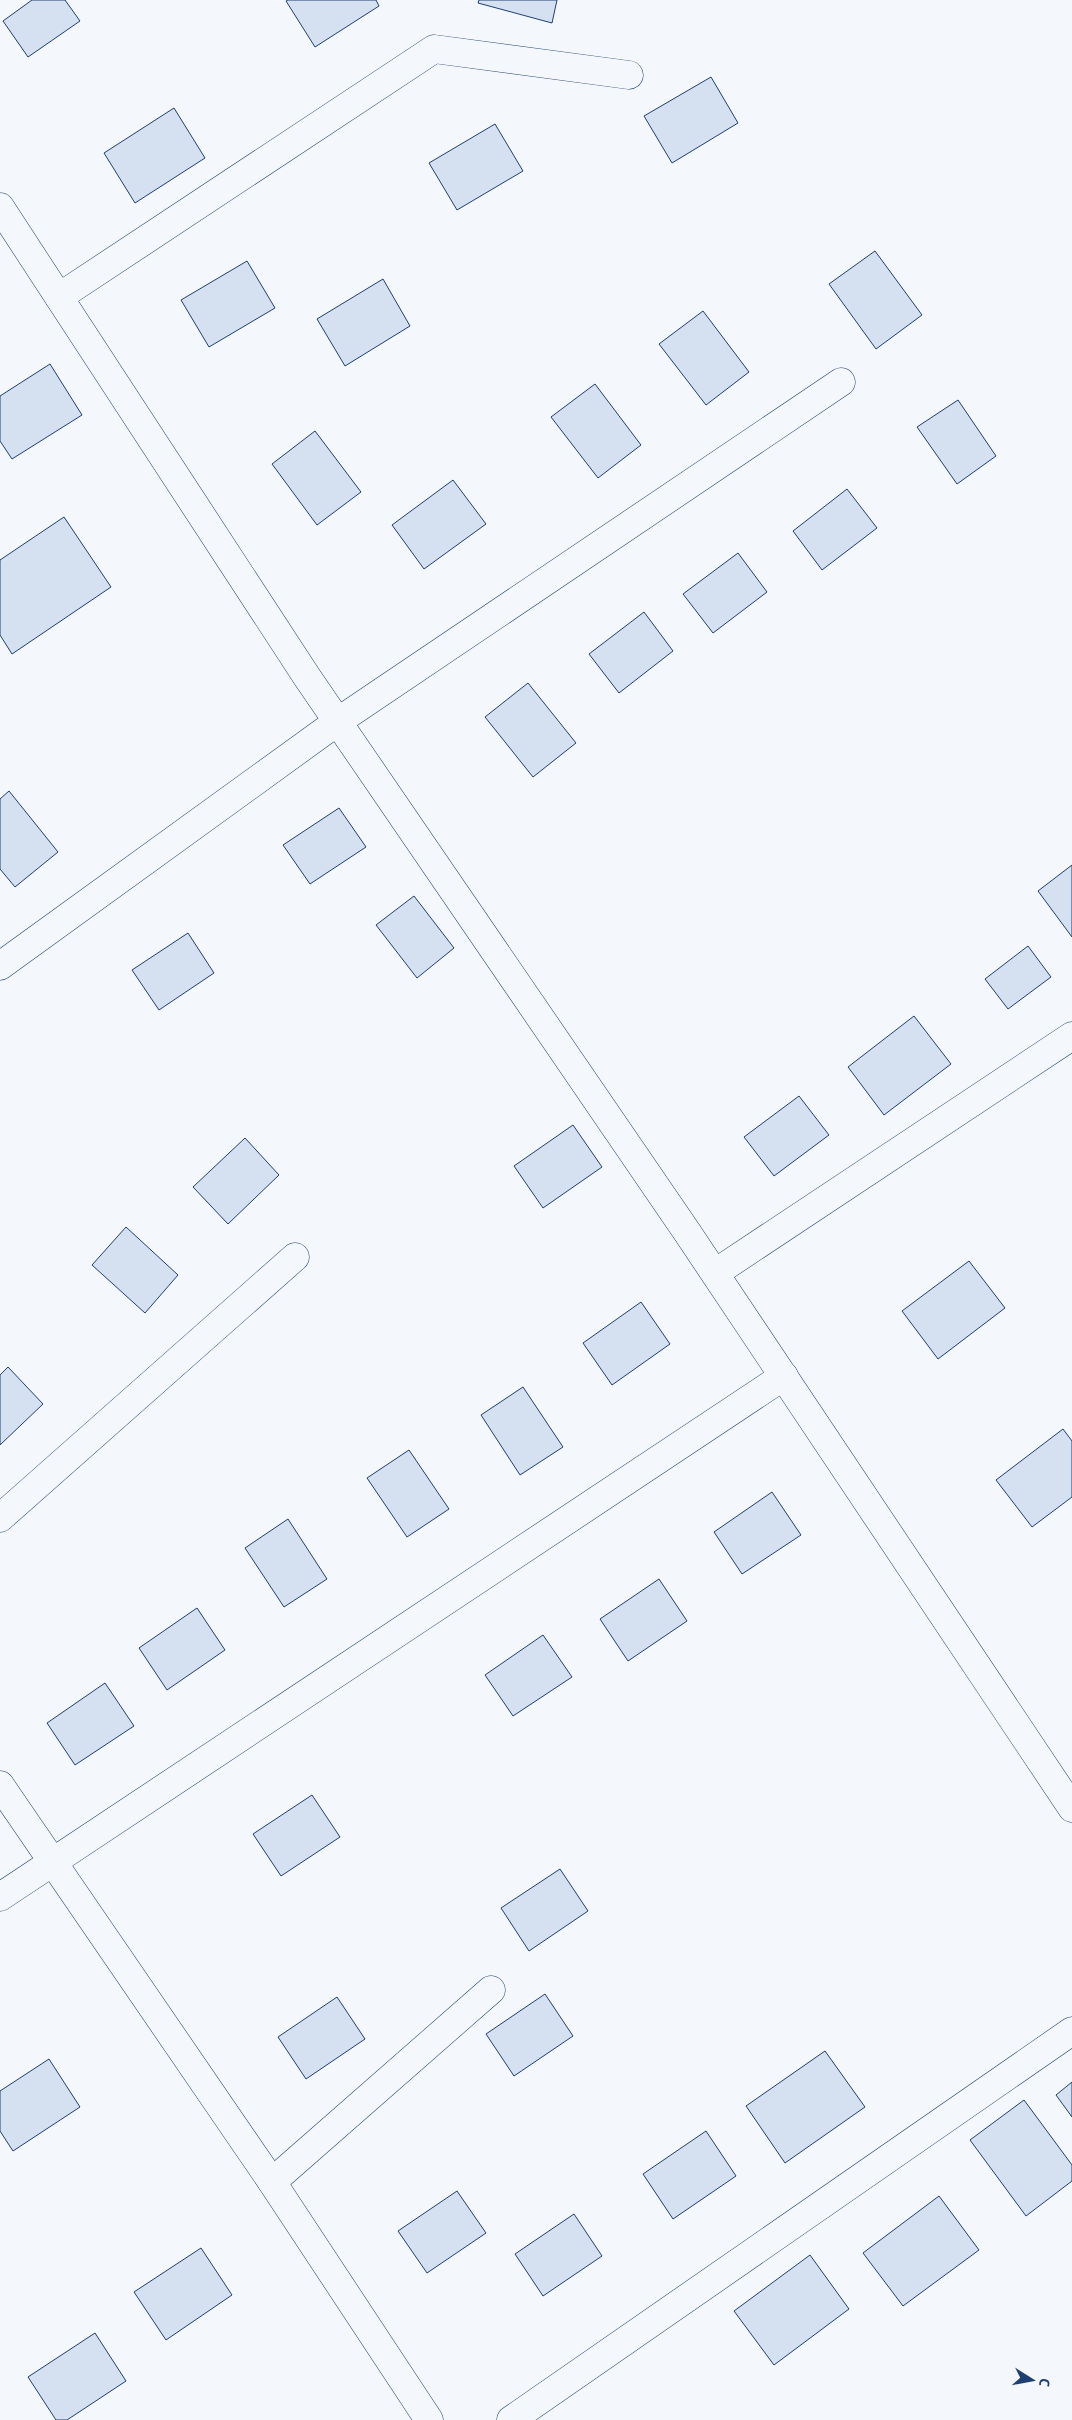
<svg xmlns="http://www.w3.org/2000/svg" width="1072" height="2420" font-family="'PT Sans',sans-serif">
	<rect width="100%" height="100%" fill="#f4f7fb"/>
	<g fill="#d5e0f0" stroke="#1d3f73">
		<polygon points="32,0 65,0 80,21 28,57 3,21"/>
		<polygon points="288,0 376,0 379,6 315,47 286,1"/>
		<polygon points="479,0 557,0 552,23 478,3"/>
		<polygon points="711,77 738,123 672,163 644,116"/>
		<polygon points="174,108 205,158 135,203 104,153"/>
		<polygon points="495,124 523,171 457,210 429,163"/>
		<polygon points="875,251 922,315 876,349 829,284"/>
		<polygon points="247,261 275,308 209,347 181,300"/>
		<polygon points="383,279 410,326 345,366 317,319"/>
		<polygon points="703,311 749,372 706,405 659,344"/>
		<polygon points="50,364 82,415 12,459 0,441 0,396"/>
		<polygon points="595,384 641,445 598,478 551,417"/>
		<polygon points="958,400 996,456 957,484 917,427"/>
		<polygon points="315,431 361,492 317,525 272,464"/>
		<polygon points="453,480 486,524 424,569 392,525"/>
		<polygon points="847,489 877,528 822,570 793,531"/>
		<polygon points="64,517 111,587 12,654 0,635 0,560"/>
		<polygon points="738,553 767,592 713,633 683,594"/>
		<polygon points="644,612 673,651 619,693 589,654"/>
		<polygon points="528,683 576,743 533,777 485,717"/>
		<polygon points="9,791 58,852 15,887 0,869 0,799"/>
		<polygon points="339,808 366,847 310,884 283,845"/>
		<polygon points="1072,865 1072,937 1038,891"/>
		<polygon points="414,896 454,948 417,978 376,925"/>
		<polygon points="188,933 214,973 159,1010 132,970"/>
		<polygon points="1028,946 1051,977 1008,1009 985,979"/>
		<polygon points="914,1016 951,1064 884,1115 848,1067"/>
		<polygon points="799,1096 829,1135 774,1176 744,1137"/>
		<polygon points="573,1125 602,1167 543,1208 514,1166"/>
		<polygon points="245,1138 279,1175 228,1224 193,1187"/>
		<polygon points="126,1227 178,1275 145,1313 92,1265"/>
		<polygon points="969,1261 1005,1308 938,1359 902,1311"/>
		<polygon points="641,1302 670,1344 612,1385 583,1343"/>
		<polygon points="8,1367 43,1404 0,1445 0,1375"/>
		<polygon points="523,1387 563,1447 520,1475 481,1415"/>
		<polygon points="1063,1429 1072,1441 1072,1497 1032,1527 996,1480"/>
		<polygon points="409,1450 449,1509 407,1537 367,1478"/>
		<polygon points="772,1492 801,1535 742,1574 714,1532"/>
		<polygon points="288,1519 327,1579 284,1607 245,1548"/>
		<polygon points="659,1579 687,1621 628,1661 600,1619"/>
		<polygon points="197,1608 225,1650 167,1690 139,1648"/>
		<polygon points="543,1635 572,1677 513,1716 485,1675"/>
		<polygon points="105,1683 134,1726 75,1765 47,1723"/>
		<polygon points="312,1795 340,1837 281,1876 253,1834"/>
		<polygon points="560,1869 588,1911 529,1951 501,1908"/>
		<polygon points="545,1994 573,2036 514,2076 486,2034"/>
		<polygon points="337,1997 365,2039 306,2079 278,2037"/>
		<polygon points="825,2051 865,2107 785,2163 746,2106"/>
		<polygon points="49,2059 80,2107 13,2151 0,2131 0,2091"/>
		<polygon points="1072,2082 1072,2117 1056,2095"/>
		<polygon points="1024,2100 1072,2165 1072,2181 1026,2216 970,2140"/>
		<polygon points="706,2131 736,2176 673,2219 643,2174"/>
		<polygon points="457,2191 486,2233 427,2273 398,2231"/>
		<polygon points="939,2196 979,2250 903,2306 863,2253"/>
		<polygon points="574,2214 602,2256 543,2296 515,2254"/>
		<polygon points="201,2248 232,2295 166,2340 134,2292"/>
		<polygon points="810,2255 849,2309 774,2365 734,2311"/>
		<polygon points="95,2333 126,2381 67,2420 56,2420 28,2377"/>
	</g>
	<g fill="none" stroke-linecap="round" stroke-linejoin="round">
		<g stroke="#1d3f73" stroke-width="29">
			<g id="minor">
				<polyline points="0,207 307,677 687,1232 1072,1808"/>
				<polyline points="59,297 434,49 629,75"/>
				<polyline points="0,966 337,722 841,382"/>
				<polyline points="715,1273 1072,1036"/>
				<polyline points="0,1518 295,1257"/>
				<polyline points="0,1785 272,2182 429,2420"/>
				<polyline points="0,1897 784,1376"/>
				<polyline points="272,2182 491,1990"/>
				<polyline points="511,2420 1072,2031"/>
			</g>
		</g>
		<use href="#minor" stroke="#f4f7fb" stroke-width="28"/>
	</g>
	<g transform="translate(1032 2380) rotate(101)" stroke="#f4f7fb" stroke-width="4" paint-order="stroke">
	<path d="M0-4L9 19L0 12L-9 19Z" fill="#1d3f73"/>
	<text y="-8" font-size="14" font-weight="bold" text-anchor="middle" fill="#1d3f73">С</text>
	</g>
</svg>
